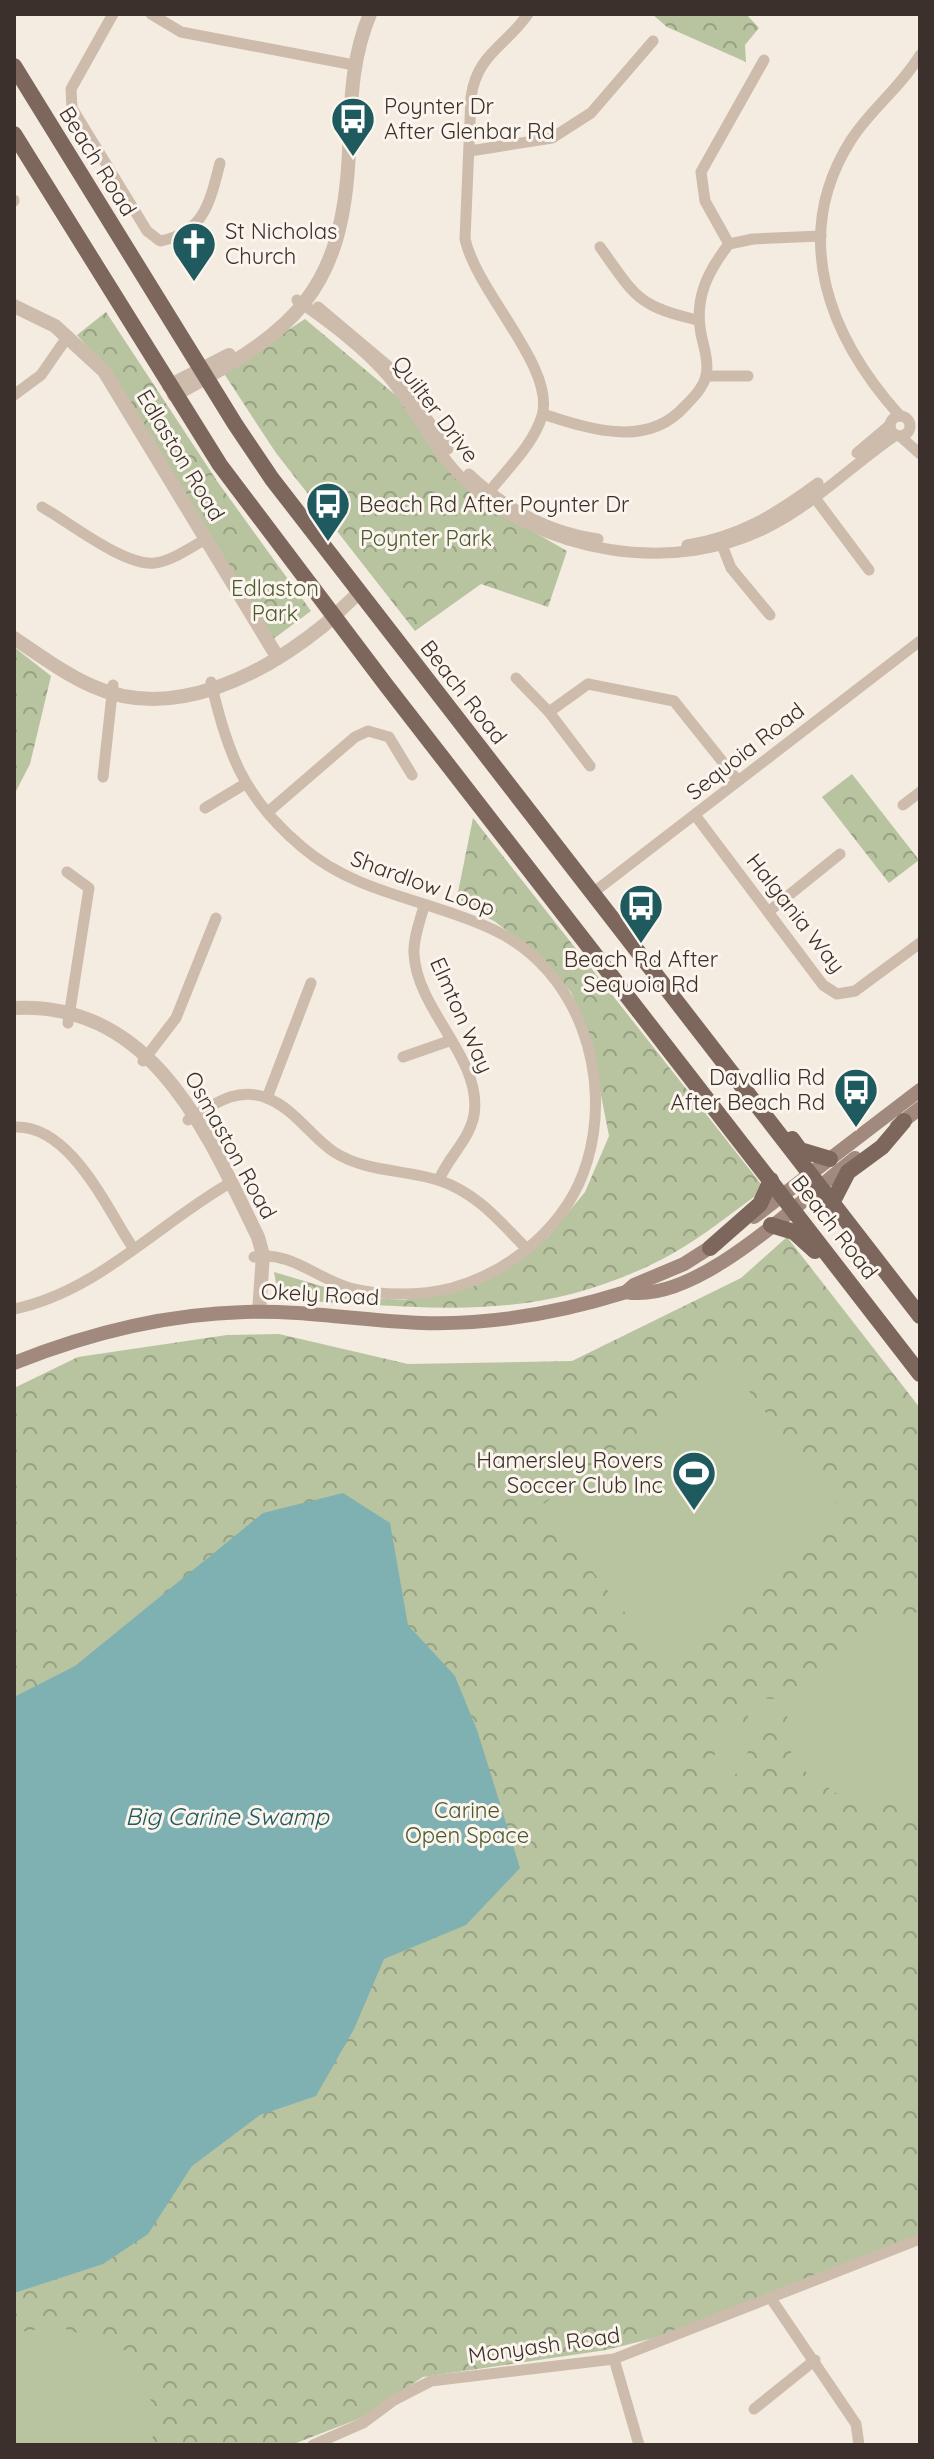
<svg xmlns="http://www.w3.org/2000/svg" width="934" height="2459" font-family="Quicksand,sans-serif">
	<defs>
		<pattern id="forest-crowns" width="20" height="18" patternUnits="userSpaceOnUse" patternTransform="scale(2)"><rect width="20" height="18" fill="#b8c4a0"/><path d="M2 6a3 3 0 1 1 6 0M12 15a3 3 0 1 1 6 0" fill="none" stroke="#97a083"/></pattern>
	</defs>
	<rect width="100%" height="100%" fill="#f4ebe1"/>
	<g fill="url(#forest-crowns)">
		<polygon points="652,14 746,14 759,28 745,45 746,62 667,27"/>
		<polygon points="106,312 217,481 311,611 272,640 111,374 77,335"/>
		<polygon points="305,319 399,398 490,507 567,551 548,607 481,584 415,631 276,453 223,372"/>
		<polygon points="14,647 51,676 30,764 14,795"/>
		<polygon points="852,774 919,860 889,883 822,797"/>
		<path d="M473,818L765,1189C734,1211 704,1236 670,1255C532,1329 427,1305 279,1300L274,1272L358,1297L404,1300L477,1284L548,1237L585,1192L609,1136L590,1039L571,992L538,953L494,921L456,902Z"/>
		<polygon points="787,1237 920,1408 920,2238 678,2332 606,2350 423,2377 361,2418 291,2445 14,2445 14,1388 78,1357 227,1335 279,1334 408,1364 572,1361 741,1278"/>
	</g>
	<g fill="#b8c4a0">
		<polygon points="728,1364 847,1517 664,1662 541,1506"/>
		<polygon points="920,1611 920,1794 847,1801 792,1762 786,1705 832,1655 869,1628"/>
		<polygon points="748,1698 782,1699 781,1724 748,1722"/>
		<polygon points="728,1727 755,1739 727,1790 703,1779"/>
		<path d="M58,2326L127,2351C143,2379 164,2414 150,2445H14V2333Z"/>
	</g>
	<polygon fill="#7fb0b2" points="343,1493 390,1523 408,1625 455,1676 477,1730 520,1868 466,1925 384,1959 354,2029 316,2096 260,2115 192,2166 148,2234 103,2264 14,2293 14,1697 75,1666 263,1513"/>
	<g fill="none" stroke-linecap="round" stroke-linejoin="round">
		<g stroke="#cdbbac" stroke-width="11">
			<path d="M113,14L71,89L72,108L147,231L160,241C205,233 210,201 220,163"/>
			<polyline points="151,14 181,32 354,65"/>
			<polyline points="470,151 552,138 591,113 653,41"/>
			<polyline points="14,200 14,201"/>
			<polyline points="729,244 705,201 701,172 764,60"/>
			<path d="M600,247C635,296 638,307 698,320"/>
			<path d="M297,300C329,323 364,348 389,378C415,409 432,447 460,476C537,554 677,578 774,524C817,501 855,463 896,435"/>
			<polyline points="318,307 394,371 448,449"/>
			<polyline points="706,376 748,376"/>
			<polyline points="14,395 41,375 68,336"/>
			<path d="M543,414C590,429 647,449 685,406C693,398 703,388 706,376C709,363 704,347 701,334C694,298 708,271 729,244L753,239L821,236"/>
			<circle cx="900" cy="426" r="10"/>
			<path d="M900,416C830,338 789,238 851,140C871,109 901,87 920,55"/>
			<polyline points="900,436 920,454"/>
			<polyline points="857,453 890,425"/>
			<path d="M469,474C505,508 549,532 598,539"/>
			<polyline points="809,490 869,570"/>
			<path d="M490,491C508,468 533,445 542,416C556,368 477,293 465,239L471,97C477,54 506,46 528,14"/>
			<path d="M42,507C69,522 125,567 155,563C172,561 191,547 206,539"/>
			<polyline points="720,540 731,568 770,615"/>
			<path d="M687,545C739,537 776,514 818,483"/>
			<polyline points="516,678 549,712 590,766"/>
			<path d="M211,682C227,753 244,798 302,847C358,895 430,899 494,930C579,970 613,1076 587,1162C569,1223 513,1271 452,1288C420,1296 382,1296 350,1288C317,1279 290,1250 254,1257"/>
			<polyline points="549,712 588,684 674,701 738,781"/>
			<polyline points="103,777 113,685"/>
			<polyline points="903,805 920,792"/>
			<polyline points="205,808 245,784"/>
			<polyline points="268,812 355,737 368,731 389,737 412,775"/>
			<polyline points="695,815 823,985 837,994 855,991 920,943"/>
			<polyline points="67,872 89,888 68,1023"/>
			<polyline points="594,892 920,641"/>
			<path d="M424,906C420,921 413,939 414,954C417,1011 483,1059 474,1115C469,1141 448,1157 439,1180"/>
			<polyline points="768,912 840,854"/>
			<polyline points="403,1057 449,1041"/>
			<polyline points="143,1061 176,1018 216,918"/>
			<polyline points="267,1098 311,983"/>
			<path d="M188,1120C213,1105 236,1086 267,1098C295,1109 311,1137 334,1152C367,1173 406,1169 441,1181C478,1194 500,1222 527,1249"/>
			<path d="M14,1127C70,1124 106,1207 133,1248"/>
			<path d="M14,1309C97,1292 158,1224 230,1183"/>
			<polyline points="770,2297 856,2424 859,2445"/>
			<polyline points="614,2359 639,2445"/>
			<polyline points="754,2409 815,2360"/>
			<polyline points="313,2445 363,2423 394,2400 431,2381 614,2359 920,2239"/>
		</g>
		<g stroke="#cdbbac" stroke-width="14">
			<polyline points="14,306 55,326 104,371 278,658"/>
			<polyline points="169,386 229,355"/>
			<path d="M174,395C294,332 343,293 349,151C351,103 351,59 370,14"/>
			<path d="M14,638C39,655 65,674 92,686C172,722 261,676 323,626C335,616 346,604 359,593"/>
			<path d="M14,1008C153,1001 207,1133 258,1237L263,1255L259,1312"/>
		</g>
		<g stroke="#a18a7d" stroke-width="14">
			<polyline points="897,1126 920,1108"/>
			<polyline points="754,1217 920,1090"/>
			<path d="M626,1292C698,1305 801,1199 855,1158"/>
			<path d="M14,1363C89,1333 164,1314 245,1312C304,1310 363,1321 422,1323C492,1325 559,1313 626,1292L634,1285L684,1264L717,1243"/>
		</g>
		<g stroke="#7d675c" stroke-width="16">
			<polyline points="14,66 235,424 272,479 920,1316"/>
			<polyline points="14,134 220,465 386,685 920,1374"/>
			<polyline points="792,1139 800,1150 830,1159"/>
			<polyline points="832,1203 848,1172 882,1147 904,1121"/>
			<polyline points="771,1225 794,1232 815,1251"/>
			<polyline points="710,1248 760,1204 771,1180"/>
		</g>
	</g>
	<defs>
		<g id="bus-pin" transform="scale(2.3)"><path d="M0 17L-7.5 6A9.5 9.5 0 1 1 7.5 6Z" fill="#1f5a5e" stroke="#fbf5ee"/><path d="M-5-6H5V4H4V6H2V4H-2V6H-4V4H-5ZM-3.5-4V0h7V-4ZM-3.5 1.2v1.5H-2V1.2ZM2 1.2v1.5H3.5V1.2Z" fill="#fff"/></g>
		<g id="church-pin" transform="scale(2.3)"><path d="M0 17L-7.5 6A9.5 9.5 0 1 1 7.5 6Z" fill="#1f5a5e" stroke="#fbf5ee"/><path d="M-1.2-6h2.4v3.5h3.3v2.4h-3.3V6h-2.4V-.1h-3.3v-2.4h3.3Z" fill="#fff"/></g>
		<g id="stadium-pin" transform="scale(2.3)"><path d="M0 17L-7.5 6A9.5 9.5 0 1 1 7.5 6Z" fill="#1f5a5e" stroke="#fbf5ee"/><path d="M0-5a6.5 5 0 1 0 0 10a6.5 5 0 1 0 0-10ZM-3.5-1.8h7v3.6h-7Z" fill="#fff"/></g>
	</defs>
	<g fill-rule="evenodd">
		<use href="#bus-pin" x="353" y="119"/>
		<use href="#church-pin" x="194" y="244"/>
		<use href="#bus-pin" x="328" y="504"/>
		<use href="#bus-pin" x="641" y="906"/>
		<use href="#bus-pin" x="856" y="1090"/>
		<use href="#stadium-pin" x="694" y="1473"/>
	</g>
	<g text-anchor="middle" stroke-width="6" stroke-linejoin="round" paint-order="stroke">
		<g font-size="22" fill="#3b302b" stroke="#fbf5ee" text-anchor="start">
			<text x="384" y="114">Poynter Dr<tspan x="384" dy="25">After Glenbar Rd</tspan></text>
			<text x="225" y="239">St Nicholas<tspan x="225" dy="25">Church</tspan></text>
			<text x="359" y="512">Beach Rd After Poynter Dr</text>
			<text x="641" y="967" text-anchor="middle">Beach Rd After<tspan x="641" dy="25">Sequoia Rd</tspan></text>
			<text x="825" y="1085" text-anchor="end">Davallia Rd<tspan x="825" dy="25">After Beach Rd</tspan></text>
			<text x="663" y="1468" text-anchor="end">Hamersley Rovers<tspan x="663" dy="25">Soccer Club Inc</tspan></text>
		</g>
		<g font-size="22" fill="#3b302b" stroke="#fbf5ee">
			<text transform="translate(98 161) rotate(58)" y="8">Beach Road</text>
			<text transform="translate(436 409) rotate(53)" y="8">Quilter Drive</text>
			<text transform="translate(181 455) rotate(59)" y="8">Edlaston Road</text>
			<text transform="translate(464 692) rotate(52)" y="8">Beach Road</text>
			<text transform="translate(745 751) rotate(-38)" y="8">Sequoia Road</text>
			<text transform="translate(423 883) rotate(20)" y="8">Shardlow Loop</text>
			<text transform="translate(796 913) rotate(52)" y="8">Halgania Way</text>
			<text transform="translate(462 1015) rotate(66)" y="8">Elmton Way</text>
			<text transform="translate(231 1145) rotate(61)" y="8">Osmaston Road</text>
			<text transform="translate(835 1227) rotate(52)" y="8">Beach Road</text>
			<text transform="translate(320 1294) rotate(3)" y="8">Okely Road</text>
			<text transform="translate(544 2345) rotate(-8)" y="8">Monyash Road</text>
		</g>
		<g font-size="22" fill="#4a5a2e" stroke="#fbf5ee">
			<text x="426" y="546">Poynter Park</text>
			<text x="275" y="596">Edlaston<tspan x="275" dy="25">Park</tspan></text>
			<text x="467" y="1818">Carine<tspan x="467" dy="25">Open Space</tspan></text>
		</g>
		<g font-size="24" font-style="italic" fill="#1f5a5e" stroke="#fbf5ee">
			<text x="227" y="1825">Big Carine Swamp</text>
		</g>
	</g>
	<rect width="934" height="2459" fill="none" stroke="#3b302b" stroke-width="32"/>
</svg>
